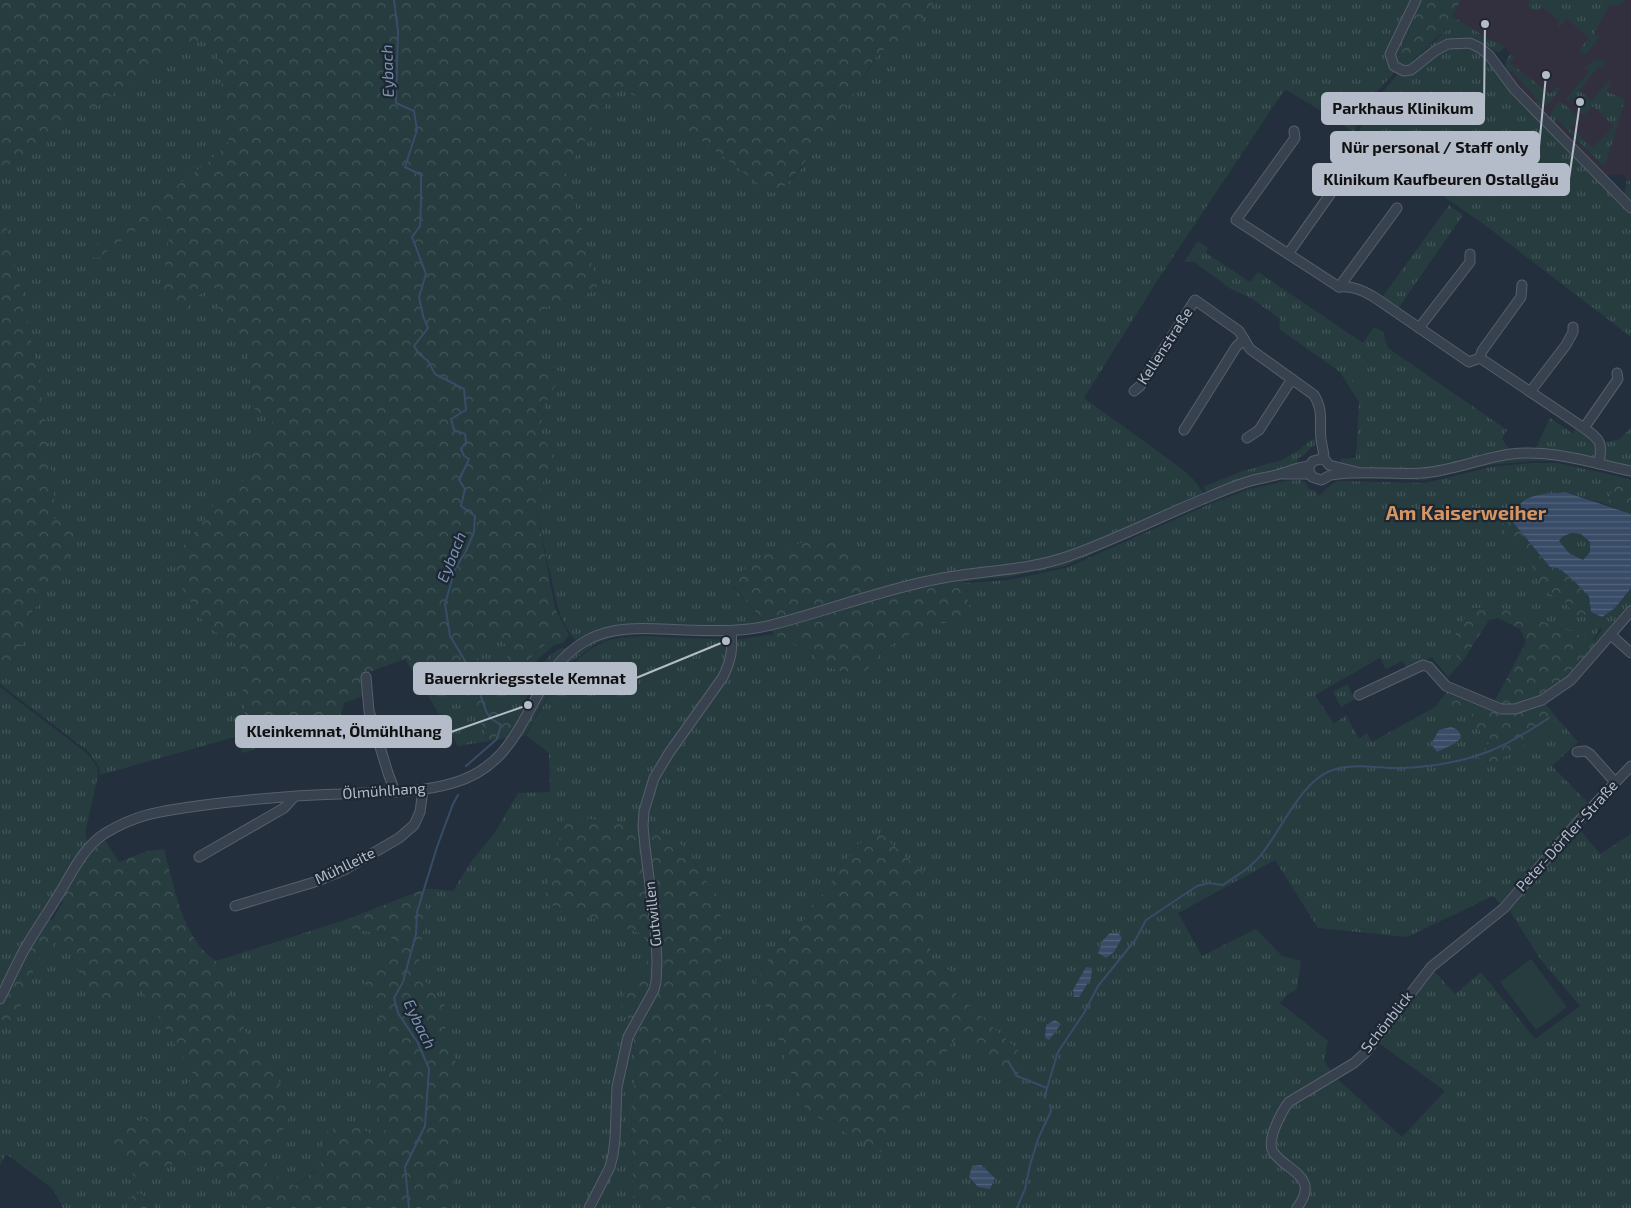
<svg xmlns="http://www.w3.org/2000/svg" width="1631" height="1208" font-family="'Exo 2',sans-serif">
	<defs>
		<pattern id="grass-tufts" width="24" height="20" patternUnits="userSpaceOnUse" patternTransform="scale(1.25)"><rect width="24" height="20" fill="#263c3f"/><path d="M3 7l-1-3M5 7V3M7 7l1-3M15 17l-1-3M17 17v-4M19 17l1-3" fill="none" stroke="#435659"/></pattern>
		<pattern id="forest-crowns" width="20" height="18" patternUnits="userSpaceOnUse" patternTransform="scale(1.25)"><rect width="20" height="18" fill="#263c3f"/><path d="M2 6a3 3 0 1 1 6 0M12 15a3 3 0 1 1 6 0" fill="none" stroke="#435659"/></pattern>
		<pattern id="water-rules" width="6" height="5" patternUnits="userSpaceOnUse" patternTransform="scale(1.25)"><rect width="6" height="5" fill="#394c67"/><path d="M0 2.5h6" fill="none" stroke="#53647b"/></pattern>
	</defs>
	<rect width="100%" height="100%" fill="#242f3e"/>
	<polygon fill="#32303f" points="1461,0 1631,0 1631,182 1622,174 1603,176 1516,88 1506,70 1506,61 1510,55 1505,46 1489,39 1452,16"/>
	<g fill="url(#grass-tufts)" fill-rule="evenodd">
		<path d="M935,0H1414C1408,10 1404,21 1398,32C1388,47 1378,56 1395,72L1372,97L1361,113L1354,133L1330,116L1286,90L1283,92L1159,278L1084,398L1182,469L1193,479L1205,495L1064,556L893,586L852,548L733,587L765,623L730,628L631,625L578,643C558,621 555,597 550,570L549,569L536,507L542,483L552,466V449L540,437L544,401H547L554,387L555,369L542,371C537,350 533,330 541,309L595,290L598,285L566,173L617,84L676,121L778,193L801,169L837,119L856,91L879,52L887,47L908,40Z"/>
		<polygon points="1529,0 1576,0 1580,1 1580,0 1624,0 1619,5 1610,5 1594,33 1600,37 1587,53 1584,54 1579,50 1589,38 1566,18 1559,28 1557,26 1560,21 1542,7 1538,11 1530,9 1528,5"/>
		<path d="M1452,16L1489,39L1505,46L1500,52C1489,50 1481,42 1470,40C1447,34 1428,54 1410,66C1381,67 1405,34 1411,22L1412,25L1402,46L1414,60C1427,50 1437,38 1449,28Z"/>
		<polygon points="212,36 217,47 229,143 208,162 182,182 154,201 91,248 90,256 98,258 160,213 166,214 169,238 168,251 182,312 198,295 218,287 220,316 246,342 251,376 249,396 272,419 273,430 253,441 248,474 244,480 218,498 204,521 172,559 206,626 239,646 245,716 238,736 100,775 99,767 89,752 0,684 0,678 2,678 16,656 25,637 29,618 50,585 53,518 55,504 44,407 23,296 0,205 0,171 185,45"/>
		<path d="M1456,47C1469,47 1475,50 1485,57L1631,212V337L1486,226L1368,143L1360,129C1368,105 1383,93 1398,74C1415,77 1424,65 1437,56C1443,52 1450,50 1456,47Z"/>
		<path d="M1511,54L1515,56L1510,63L1550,94L1557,87L1560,89C1553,98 1546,111 1534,104L1538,100L1512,71L1508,74C1504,67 1505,59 1511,54Z"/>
		<path d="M1595,60L1605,61L1603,69L1599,66L1579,91L1592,101L1612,77L1607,92L1625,99L1606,163L1603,166L1557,119L1553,123L1550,118C1551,112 1554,105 1560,102L1563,103L1580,119L1571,128L1593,148L1614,126L1593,106L1584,115L1578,109L1580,105L1572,97L1569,101L1566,99L1589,72L1585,68Z"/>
		<polygon points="1627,179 1631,182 1631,204 1624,195"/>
		<polygon points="1449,205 1463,215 1397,310 1381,299"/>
		<polygon points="1198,241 1208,248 1206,253 1250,282 1258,272 1363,343 1374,327 1383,332 1388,348 1507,430 1502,439 1511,452 1448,466 1400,472 1355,468 1341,464 1340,459 1356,458 1359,402 1340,372 1279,329 1280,319 1252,299 1231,289 1194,262 1184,262"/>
		<polygon points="1550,418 1572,433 1577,427 1599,446 1596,462 1535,450"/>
		<polygon points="1631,427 1631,468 1601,462 1604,443 1620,439"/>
		<path d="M1312,439L1316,440L1314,446C1307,449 1308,455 1298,458L1297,465L1208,494L1203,487L1240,472L1282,460L1299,450Z"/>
		<polygon points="1535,455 1598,467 1597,469 1557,461 1531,461 1489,465 1425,480 1341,478 1341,476 1400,476 1511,456"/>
		<path d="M1532,463H1557L1612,475L1613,486L1608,505L1565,492L1514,510L1512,521L1504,520L1513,545L1529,560L1548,593L1561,598L1579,618L1591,612L1602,617L1615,608L1631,588V609L1601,644L1594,641L1602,630L1600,628L1593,640L1508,609L1471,608L1455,655L1462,662L1448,677L1432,657L1408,669L1402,661L1386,669L1380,658L1315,695L1334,724L1346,715L1359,739L1367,733L1372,742L1435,707L1450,711L1464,705L1472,713L1471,725L1490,736L1489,743L1531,741L1557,718L1578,742L1552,766L1591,806L1503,907L1493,896L1407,937L1318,928L1275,860L1178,913L1202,956L1256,929L1282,956L1301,961L1297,989L1287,995L1280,1003L1328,1041L1324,1061L1333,1073L1288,1101L1269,1142L1295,1172L1303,1190L1295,1208H717L723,1118L716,1049L721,962L722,927L719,901L714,889L700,874L689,853L680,844L644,827L656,778L725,678L734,640L774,634L783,641L811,651L820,664L860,678L884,649L923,627L955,621L970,611L965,583L1008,580L1066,568L1212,503L1250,489L1286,481L1300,480L1306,483L1309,489L1315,491L1319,496C1325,491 1331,483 1339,481L1425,483L1491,467ZM858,844L923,873L909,902L923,908L935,974L948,969L953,991L1021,1053L1003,1079L959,1032L806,1111L756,981L773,951L799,927Z"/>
		<path d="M1283,476L1297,477L1296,478C1266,480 1239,491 1211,502L1210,499L1249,484Z"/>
		<polygon points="1208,500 1210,502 1065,566 1008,577 965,581 964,578 1038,567"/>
		<polygon points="1571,533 1581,534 1590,542 1590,552 1583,560 1569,553 1558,541 1562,537"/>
		<path d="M615,633H730L731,638L645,634L614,637L595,644L569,664L559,677L524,736L519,737C537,702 557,660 593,640C599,637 608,635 615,633Z"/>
		<polygon points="493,635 511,648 518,676 536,651 549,642 554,645 539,658 533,667 527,691 526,708 517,727 488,701 489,678 476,657"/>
		<path d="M645,636L730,640L722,677L667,753L641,825L543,903L644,934L647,967L627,984L632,1025L636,1074L631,1108L633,1197L653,1208H449L454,1186L445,1149L459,1135L464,1082L446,1038L445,1005L418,973L426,902L434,897V889L453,891L471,862L494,834L518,793L550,792L549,753L526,735C548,699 568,652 613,639C623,637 635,637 645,636Z"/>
		<path d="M562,648H569L549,669L531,700C531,679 542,657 562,648Z"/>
		<polygon points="461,678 489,741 458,746 427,694"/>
		<polygon points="1347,684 1355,699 1341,707 1333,692"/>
		<polygon points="0,687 88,754 97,767 98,775 86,829 86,838 90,843 0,994"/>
		<polygon points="1576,825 1600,854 1631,834 1631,1208 1299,1208 1306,1189 1273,1150 1277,1126 1285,1108 1334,1076 1402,1137 1445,1091 1376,1041 1431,968 1455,994 1481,972 1535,1039 1580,1006 1541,960 1511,913 1506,907"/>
		<polygon points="345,920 354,930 387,933 395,942 378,967 364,979 371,1006 382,1021 389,1051 387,1071 375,1090 371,1107 385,1129 382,1140 325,1133 320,1167 294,1186 271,1173 261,1149 277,1137 274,1070 248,1038 216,961"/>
		<polygon points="62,937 83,979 140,987 194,1075 180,1096 104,1141 136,1178 192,1157 208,1156 218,1178 238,1195 248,1208 154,1208 151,1202 128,1198 129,1208 63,1208 53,1189 6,1154 0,1165 0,1029 16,1015 30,988 35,963 48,948"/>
	</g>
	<g fill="url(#forest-crowns)">
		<path d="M0,0H935L908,40L897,49L887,47C871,57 865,78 855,93C831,128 807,163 778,193L769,192L676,121L617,85L566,173L598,285L595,290L541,309C533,329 537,350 542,370L555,369L562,373L563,381L554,387L547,401L544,402L540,437L552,449L554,456L552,466L542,483L536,507L555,608L569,635L563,643L554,645L549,642L536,651L518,676L503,667L511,648L493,635L477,657L489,678L488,701L515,726L508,738L489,741L461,678L426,694L405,659L364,674L366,695L344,703L340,717L290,738L242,753L238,736L245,716L239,646L206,626L183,590L172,559L204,521L218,498L244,480L248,474L253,441L273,430L272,419L257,413L249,396L251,376L246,342L220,316L218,287L198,295L182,313L165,302L163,281L169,238L166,214L160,213L98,258L90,257L91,248L154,201L182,182L208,162L229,143L217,47L212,37L185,45L0,171Z"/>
		<path d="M1420,0H1461L1452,16L1449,28L1436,38L1420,55L1410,61L1402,58C1399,46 1409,35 1412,25L1411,22Z"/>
		<polygon points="0,205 23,296 44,407 55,504 53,518 63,521 76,535 69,558 29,617 25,637 16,656 2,678 0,678"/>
		<polygon points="1612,475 1631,480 1631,514 1608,505 1613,486"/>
		<polygon points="1504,520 1512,521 1550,567 1560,569 1572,579 1589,596 1591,612 1579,618 1561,598 1548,593 1529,561 1513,545 1502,527"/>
		<polygon points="827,535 852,548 893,586 765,623 733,586 735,579 749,564 770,552"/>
		<polygon points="964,578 970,611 955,621 923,627 884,649 860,678 820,664 811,651 783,641 774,634 770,628 929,584"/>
		<polygon points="1471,608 1508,609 1593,640 1601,644 1543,701 1557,718 1531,741 1490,766 1478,757 1489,743 1490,736 1471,725 1472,713 1464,705 1450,711 1435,707 1449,689 1493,704 1526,642 1520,629 1498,618 1489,620 1462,662 1455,655 1456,632"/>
		<polygon points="565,816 641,825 680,844 689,853 700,874 714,889 719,901 722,927 721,962 716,1049 723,1118 717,1208 653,1208 633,1197 631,1108 636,1074 632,1025 621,1005 627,984 647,967 644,934 543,903"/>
		<polygon points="881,834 923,873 909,902 923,908 935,973 948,969 953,991 1021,1053 1018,1075 1003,1079 959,1033 881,1152 806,1111 756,981 773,951 799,927 858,844"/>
		<path d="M103,837L119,862L147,851L164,849C174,885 182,939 216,961L248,1038L274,1070L289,1102L288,1124L277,1137L261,1149L271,1173L295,1186L320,1167L325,1133L350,1121L381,1140L385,1129L371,1107L375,1090L387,1071L389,1051L382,1021L371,1006L364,979L378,967L395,942L387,933L354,930L345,920L425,889H434V897L426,902L418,973L445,1005L446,1038L464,1082L459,1135L445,1149L454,1186L449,1208H248L238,1195L218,1178L208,1156L192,1157L136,1178L104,1141L180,1096L194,1075L140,987L101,1003L83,979L62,937L48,948L35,963L30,988L16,1015L0,1029V1003L44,920H52L63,902L59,898L82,860Z"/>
		<polygon points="140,1193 151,1202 154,1208 129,1208 128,1198"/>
	</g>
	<g fill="#263c3f">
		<polygon points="1363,355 1373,366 1362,368 1353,364"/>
		<polygon points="1354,371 1374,379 1352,386"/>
		<polygon points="1531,959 1567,1007 1536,1030 1500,982"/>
	</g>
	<g fill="url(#water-rules)" fill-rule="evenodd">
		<path d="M1565,492L1631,514V588L1615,608L1602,617L1591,612L1589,596L1572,579L1560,569L1550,567L1512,521C1518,492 1541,495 1565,492ZM1571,533L1581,534L1590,542V552L1583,560L1569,553L1559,541L1562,537Z"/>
		<path d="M1451,727C1457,729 1460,731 1461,738L1454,744L1437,752L1431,744L1439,730Z"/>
		<polygon points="1110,933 1118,933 1122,938 1114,952 1106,958 1098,953 1103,940"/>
		<polygon points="1086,967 1092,968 1091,978 1079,997 1074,997 1073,990"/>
		<polygon points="1055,1020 1061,1024 1049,1040 1045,1038 1046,1025"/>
		<polygon points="981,1165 995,1178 990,1189 978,1187 969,1177 972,1166"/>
	</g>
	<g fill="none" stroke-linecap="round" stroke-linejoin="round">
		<g stroke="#394c67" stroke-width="2">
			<polyline points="394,0 398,31 396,103 414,111 417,130 405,167 421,175 421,202 420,226 412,237 426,274 419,297 423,316 428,328 414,346 419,354 428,361 435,374 464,389 466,410 451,419 454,430 465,434 466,442 461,449 464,456 469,459 459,480 465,489 461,506 475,516 474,532 466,551 455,569 445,604 450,636 474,676 486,711 490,718 501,725 497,739 466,766"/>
			<polyline points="1008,1061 1017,1076 1047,1088"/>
			<path d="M1045,1098L1047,1088L1058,1052L1084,1013L1098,986L1136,939L1146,920L1197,886L1209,883L1223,885C1236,876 1251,868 1261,855C1280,832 1301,782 1330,771C1352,762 1378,769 1401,768C1431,767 1462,762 1490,751C1511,743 1530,730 1549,718"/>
			<polyline points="409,1208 405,1167 425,1126 429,1069 418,1043 398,1013 394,998 403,982 416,934 417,912 437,847 453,804 458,795"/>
			<polyline points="1017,1208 1025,1189 1030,1165 1038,1139 1051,1111 1050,1105"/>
		</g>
		<g stroke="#565f6c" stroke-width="11">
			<g id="minor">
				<polyline points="1416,0 1390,54 1394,66 1404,71 1411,70 1435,51 1448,44 1470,43 1480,48 1489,55 1514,89 1631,208"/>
				<path d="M1294,131L1295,138L1236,220L1339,287C1353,286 1362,290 1374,297L1469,362L1480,358L1584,428C1602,441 1602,442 1599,464"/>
				<polyline points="1288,254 1350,166"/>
				<polyline points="1339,287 1397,208"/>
				<polyline points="1419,328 1470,262 1470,254"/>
				<polyline points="1480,358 1482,351 1521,297 1522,285"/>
				<path d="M1134,391L1140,386L1195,300L1239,331L1250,349L1314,395C1324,411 1319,422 1321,439C1322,446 1324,452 1324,459"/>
				<polyline points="1530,392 1566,345 1573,332 1573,327"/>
				<polyline points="1584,428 1618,379 1617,373"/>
				<polyline points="1184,430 1236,347 1244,339"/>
				<polyline points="1247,438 1259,430 1292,379"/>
				<path d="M1357,472L1329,465L1326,461L1321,459L1313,461L1308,468L1312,477L1321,480C1325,479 1327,476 1331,475C1361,470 1392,475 1422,473C1452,471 1481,458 1511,454C1552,449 1592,463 1631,471"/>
				<polyline points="1285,474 1309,474"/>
				<polyline points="1611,635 1631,653"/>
				<polyline points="366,677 369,711 388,773 395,792"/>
				<polyline points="1359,695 1423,665 1429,667 1446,686 1501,709 1515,709 1542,700 1571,680 1631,611"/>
				<polyline points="1577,752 1585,751 1590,754 1615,782"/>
				<polyline points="199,857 284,808 294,797"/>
				<polyline points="235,906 318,881 344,870 399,838 414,825 420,812 423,790"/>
				<path d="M0,999C9,981 17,962 27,945C37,928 49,911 59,894C72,873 83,848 104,834C136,814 161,811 197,806C244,800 293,795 340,794C378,792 416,794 453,783C534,760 523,674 589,639C618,624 653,629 685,630C715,631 746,632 775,624C826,611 876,592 928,581C974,570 1024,572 1069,556C1117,539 1161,516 1208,497C1222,491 1236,485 1250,481C1260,478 1270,477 1280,474C1290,471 1298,467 1309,466"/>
				<path d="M589,1208L610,1167L613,1155L615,1139L617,1087L628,1037L654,990L656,982L657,962L655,924L645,847L643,826L644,811L654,778L669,753L723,677C731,660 733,650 731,631"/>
				<path d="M1297,1208C1321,1176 1287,1172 1273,1152C1266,1141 1281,1112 1289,1102L1354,1063L1366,1052L1431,967L1504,908L1576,824L1631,766"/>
			</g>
		</g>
		<use href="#minor" stroke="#38414e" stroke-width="9"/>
	</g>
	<g text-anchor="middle" stroke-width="4.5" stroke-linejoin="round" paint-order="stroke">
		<g font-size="15" fill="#b4bcc9" stroke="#1d2633">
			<text transform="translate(1165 346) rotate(-57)" y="5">Kellenstraße</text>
			<text transform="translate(384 791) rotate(-4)" y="5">Ölmühlhang</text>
			<text transform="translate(1567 836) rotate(-48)" y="5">Peter-Dörfler-Straße</text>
			<text transform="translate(345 866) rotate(-26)" y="5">Mühlleite</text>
			<text transform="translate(653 914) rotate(-96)" y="5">Gutwillen</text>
			<text transform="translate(1387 1022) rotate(-52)" y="5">Schönblick</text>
		</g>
		<g font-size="16" font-style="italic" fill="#7c92b1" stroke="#1d2633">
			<text transform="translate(387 71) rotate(-92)" y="6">Eybach</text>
			<text transform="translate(451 557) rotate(-68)" y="6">Eybach</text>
			<text transform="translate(420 1024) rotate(64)" y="6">Eybach</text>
		</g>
		<g font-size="20" font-weight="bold" fill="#d59563" stroke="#1d2633">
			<text x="1466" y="520">Am Kaiserweiher</text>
		</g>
	</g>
	<path fill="none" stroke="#b4bcc9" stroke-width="2" d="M1485 24L1484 108M1546 75L1539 147M1580 102L1569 179M726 641L636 678M528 705L451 732"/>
	<g fill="#b4bcc9" stroke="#1d2633" stroke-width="2">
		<circle cx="1485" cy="24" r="5"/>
		<circle cx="1546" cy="75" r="5"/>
		<circle cx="1580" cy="102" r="5"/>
		<circle cx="726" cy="641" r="5"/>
		<circle cx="528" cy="705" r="5"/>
	</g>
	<g fill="#b4bcc9" stroke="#b4bcc9" stroke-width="2">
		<rect x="1322" y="93" width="162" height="31" rx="5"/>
		<rect x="1331" y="132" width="208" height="31" rx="5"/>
		<rect x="1313" y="164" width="256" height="31" rx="5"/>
		<rect x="414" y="663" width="222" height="31" rx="5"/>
		<rect x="236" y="716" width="215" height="31" rx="5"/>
	</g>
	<g font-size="16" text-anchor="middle" font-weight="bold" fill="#111">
		<text x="1403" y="114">Parkhaus Klinikum</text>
		<text x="1435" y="153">Nür personal / Staff only</text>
		<text x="1441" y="185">Klinikum Kaufbeuren Ostallgäu</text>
		<text x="525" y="684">Bauernkriegsstele Kemnat</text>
		<text x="344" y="737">Kleinkemnat, Ölmühlhang</text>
	</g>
</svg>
